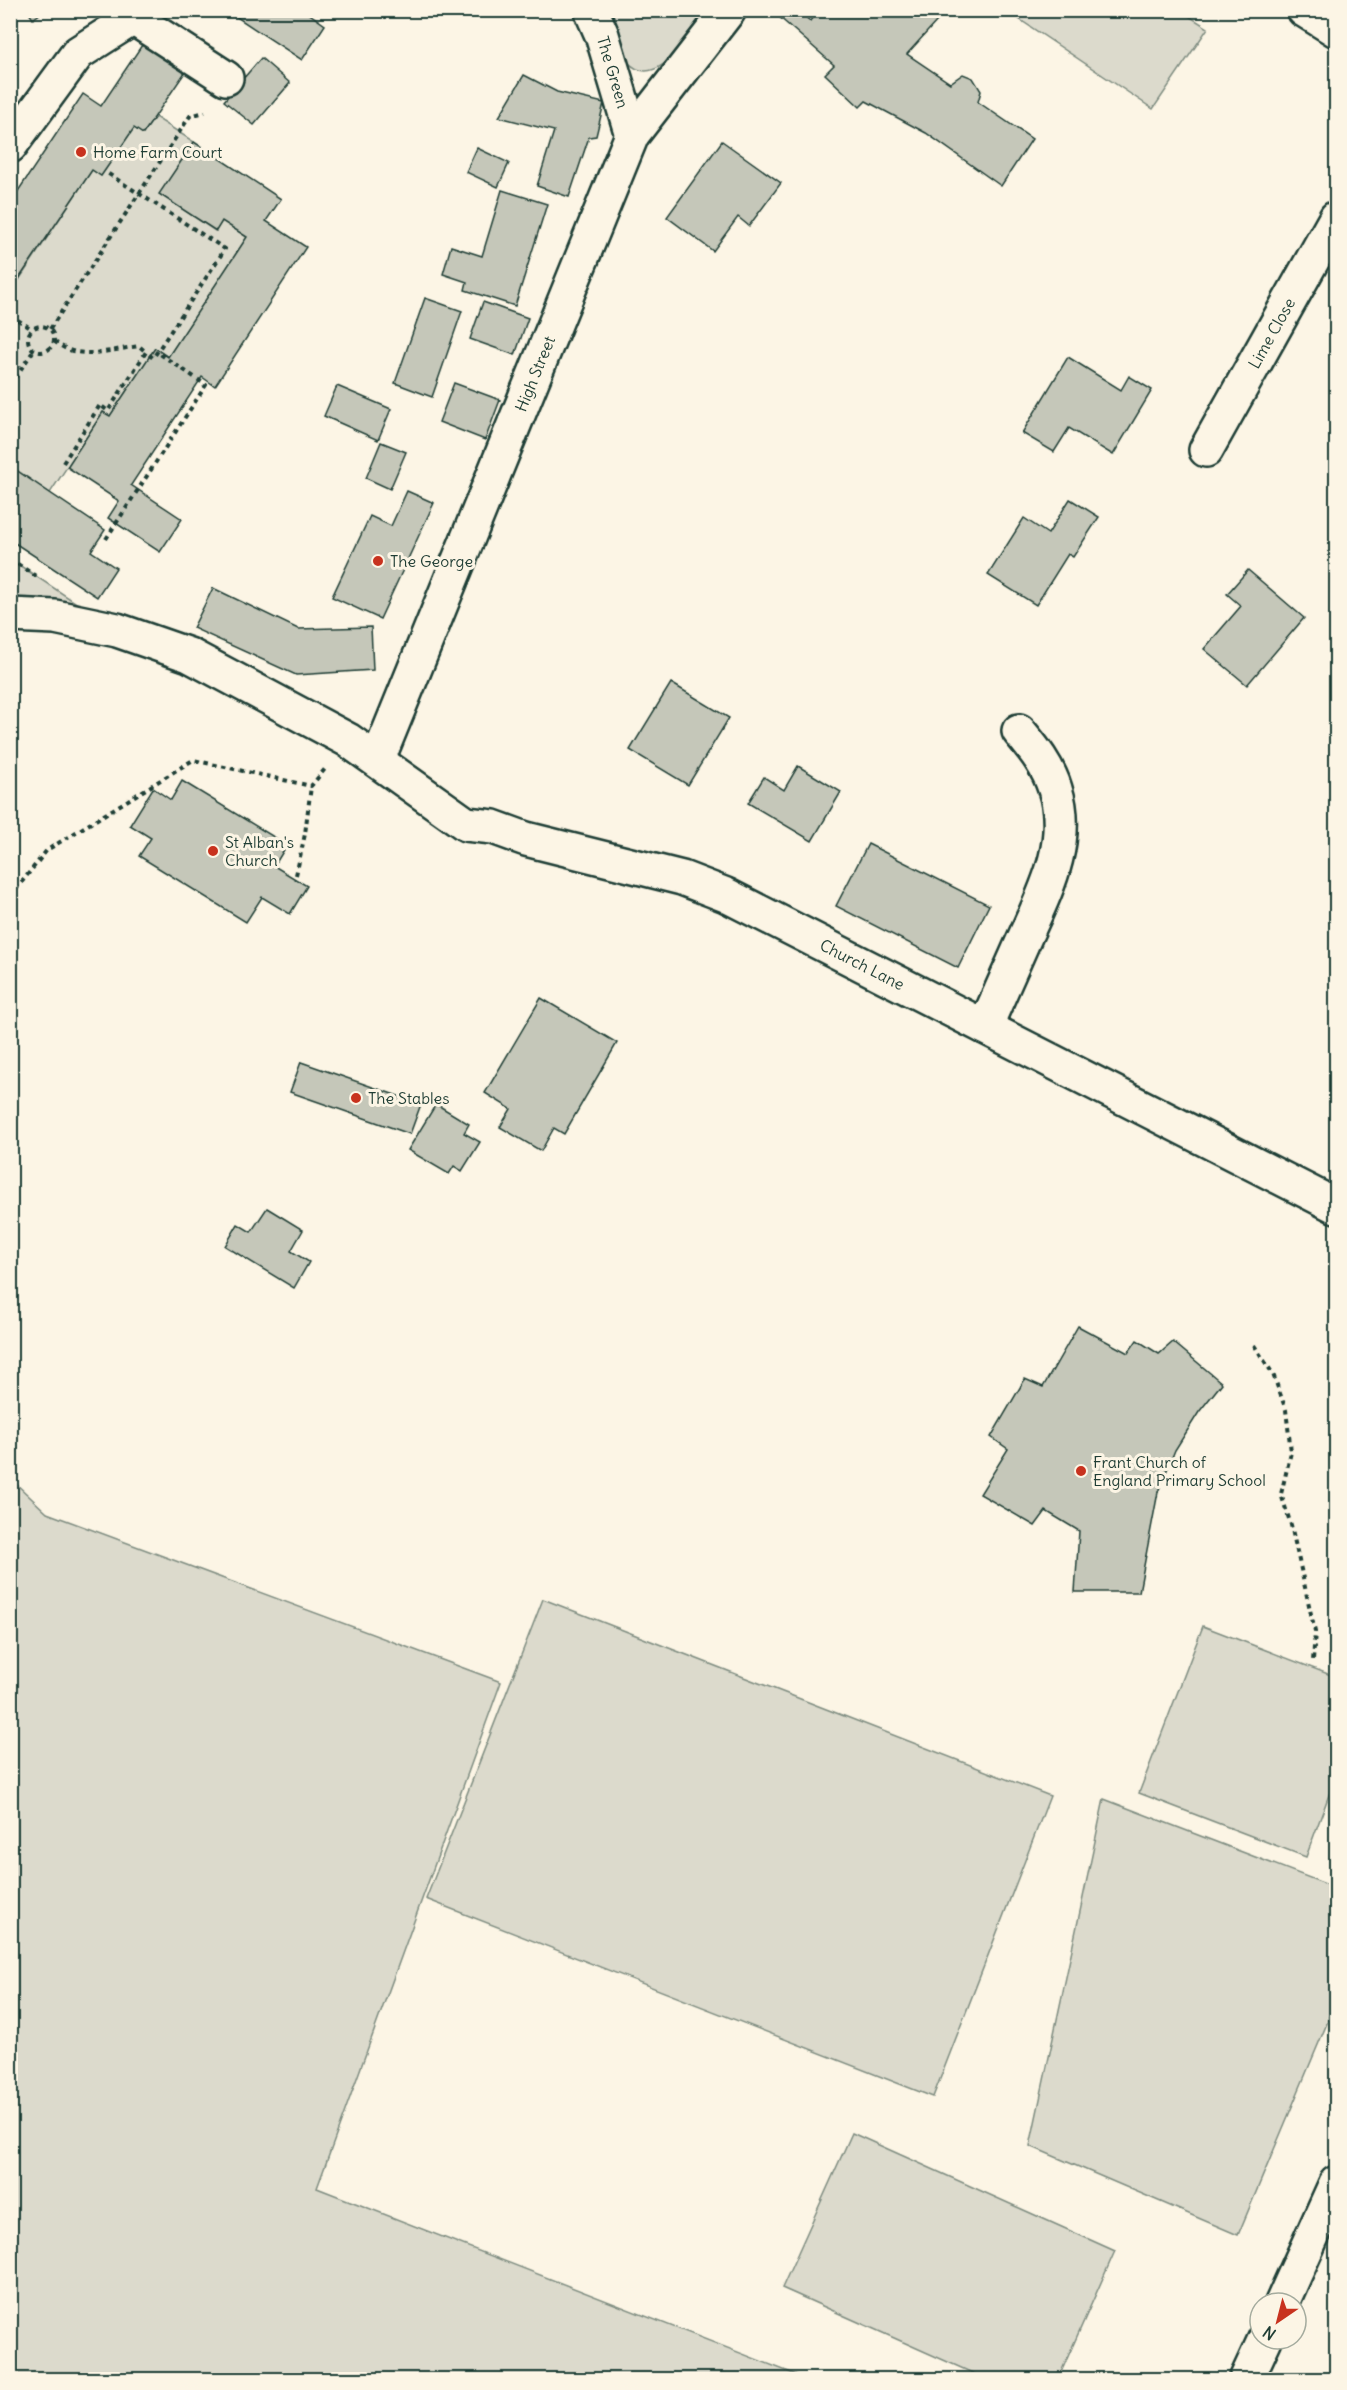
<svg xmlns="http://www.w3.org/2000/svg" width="1347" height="2390" font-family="Delius,sans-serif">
	<rect width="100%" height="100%" fill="#fcf5e5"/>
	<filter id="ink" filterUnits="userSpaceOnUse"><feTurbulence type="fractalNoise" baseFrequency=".0167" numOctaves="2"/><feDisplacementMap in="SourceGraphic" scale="12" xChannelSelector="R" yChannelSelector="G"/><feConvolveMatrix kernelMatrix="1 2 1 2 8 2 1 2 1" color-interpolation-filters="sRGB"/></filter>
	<g filter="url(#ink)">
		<g fill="#dcdacc" stroke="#7e8c80" stroke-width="1.5">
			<path d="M602,11H707C689,35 652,103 621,53C613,40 608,24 602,11Z"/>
			<polygon points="1007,11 1181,11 1208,28 1153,109"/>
			<polygon points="155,117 194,142 160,194 215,231 222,221 247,237 168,357 155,348 110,416 103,412 50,493 11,466 11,292 92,170 101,176 134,128 143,134"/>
			<polygon points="10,559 87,610 11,609"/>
			<polygon points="11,1479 47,1513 501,1682 317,2188 807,2379 11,2379"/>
			<polygon points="543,1599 1050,1796 933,2097 426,1899"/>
			<polygon points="1203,1626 1336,1677 1336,1776 1306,1857 1139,1793"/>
			<polygon points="1104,1799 1336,1888 1336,2002 1238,2235 1030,2146"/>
			<polygon points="852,2133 1115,2251 1058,2379 986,2379 782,2288"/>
		</g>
		<g fill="#c5c7b9" stroke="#1f3d34" stroke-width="1.5">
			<polygon points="27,10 45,10 33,19"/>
			<polygon points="226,10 304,10 325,25 302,60"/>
			<polygon points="783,10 804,10 802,14 810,21 818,10 838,10 841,13 842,10 947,10 907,54 950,83 963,74 973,78 981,91 978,102 1032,139 1001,186 926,133 866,101 860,107 825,74 834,65 778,16"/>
			<polygon points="146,39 188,68 143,134 134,128 101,176 92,170 10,292 10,203 83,94 101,106"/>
			<polygon points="261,58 290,83 254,125 224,101"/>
			<polygon points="524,75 557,92 604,103 596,136 589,137 569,197 537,186 554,131 499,117"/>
			<polygon points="722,141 781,183 749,226 738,217 713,251 667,217"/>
			<polygon points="194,142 281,199 266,221 306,247 215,386 202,377 131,485 182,519 160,552 108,518 119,501 67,467 103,412 110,416 155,348 168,357 247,237 222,221 216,231 159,194"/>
			<polygon points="477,148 509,163 498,187 466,172"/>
			<polygon points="502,190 547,204 515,306 465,290 467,282 443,274 451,246 482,256"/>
			<polygon points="425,298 462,311 432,397 395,383"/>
			<polygon points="483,302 528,318 515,355 470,339"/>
			<polygon points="1068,357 1121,390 1129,376 1152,390 1113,455 1069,428 1054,452 1022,433"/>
			<polygon points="454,383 500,400 485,440 439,422"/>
			<polygon points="337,386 391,409 378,440 324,416"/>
			<polygon points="381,442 406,452 390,489 366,478"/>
			<polygon points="10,466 105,530 91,551 116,568 97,597 10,540"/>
			<polygon points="407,491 434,503 380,619 332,597 370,516 391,526"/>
			<polygon points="1070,499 1099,517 1073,557 1068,554 1036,605 988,575 1024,518 1048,534"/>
			<polygon points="1248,570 1304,618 1247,685 1204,649 1241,606 1227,594"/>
			<polygon points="213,588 298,629 371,627 373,670 296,675 193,628"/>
			<polygon points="671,683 729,718 688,785 630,750"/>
			<polygon points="798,766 841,792 812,841 748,803 764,777 784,790"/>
			<polygon points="182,781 287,845 274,866 307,886 290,914 262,897 246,922 139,856 151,838 130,825 153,788 171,800"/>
			<polygon points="868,844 989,905 958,968 836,906"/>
			<polygon points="541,998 617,1043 564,1134 554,1128 541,1151 500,1127 511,1109 485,1093"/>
			<polygon points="301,1062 421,1104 410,1134 290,1092"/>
			<polygon points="436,1104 469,1124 464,1133 480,1142 462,1171 454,1166 449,1174 408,1150"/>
			<polygon points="267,1208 303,1230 291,1251 309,1262 294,1288 225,1246 238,1224 251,1232"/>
			<polygon points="1078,1326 1128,1353 1137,1340 1159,1354 1173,1342 1222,1383 1199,1412 1175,1450 1158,1492 1139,1592 1075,1592 1079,1531 1046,1511 1035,1526 980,1494 1008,1449 991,1437 1025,1379 1043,1387"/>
		</g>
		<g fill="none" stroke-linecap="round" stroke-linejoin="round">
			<g stroke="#1f3d34" stroke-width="38">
				<g id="minor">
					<path id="s1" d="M591,10L602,35L632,135"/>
					<polyline points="1304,10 1336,30"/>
					<polyline points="10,146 78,53 133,18 226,78"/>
					<path id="s2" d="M1206,450L1336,218"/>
					<path id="s3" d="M10,615L55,617L117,630L189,655L348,740L466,824L493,827L526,839L682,878L726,895L1336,1206"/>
					<path id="s4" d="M378,759L632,135L729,10"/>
					<path d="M985,1027C998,998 1011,968 1024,939C1045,892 1072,842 1055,789C1048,766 1034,749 1019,731"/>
				</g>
			</g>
			<g stroke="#1f3d34" stroke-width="38">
				<g id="major">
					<polyline points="1282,2303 1336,2183"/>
					<polyline points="1246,2380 1265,2339"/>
				</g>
			</g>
			<g stroke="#1f3d34" stroke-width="4" stroke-dasharray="4.5 4.5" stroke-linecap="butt">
				<polyline points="10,315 32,329"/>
				<circle cx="41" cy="339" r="13"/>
				<polyline points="50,329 190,116 205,112"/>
				<path d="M54,341C78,362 110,350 139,346L146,352"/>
				<polyline points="10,385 34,350"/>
				<polyline points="63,463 100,405 108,411 146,352 153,358 225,249 107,173"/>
				<polyline points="106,539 206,385 157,352"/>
				<polyline points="10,559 40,579"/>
				<polyline points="296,875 305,834 311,786"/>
				<polyline points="10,897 47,850 193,760 311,786 325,769"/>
				<polyline points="1254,1345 1273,1374 1286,1410 1291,1452 1281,1494 1291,1525 1315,1632 1313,1661"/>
			</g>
			<use href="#minor" stroke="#fcf5e5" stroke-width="33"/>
			<use href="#major" stroke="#fcf5e5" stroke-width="33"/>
		</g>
	</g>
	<g fill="#c8321e" stroke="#fcf5e5" stroke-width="2">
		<circle cx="81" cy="152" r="6"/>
		<circle cx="378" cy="561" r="6"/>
		<circle cx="213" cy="851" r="6"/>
		<circle cx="356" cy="1098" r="6"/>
		<circle cx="1081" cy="1471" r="6"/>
	</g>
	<g text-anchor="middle" stroke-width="6" stroke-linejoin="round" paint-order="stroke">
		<g font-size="16" fill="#1f3d34" stroke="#fcf5e5">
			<text dy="6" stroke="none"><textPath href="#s1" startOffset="66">The Green</textPath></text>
			<text dy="6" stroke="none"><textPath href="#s2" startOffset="134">Lime Close</textPath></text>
			<text dy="6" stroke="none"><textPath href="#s4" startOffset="416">High Street</textPath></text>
			<text dy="6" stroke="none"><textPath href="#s3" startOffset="933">Church Lane</textPath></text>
		</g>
		<g font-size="16" fill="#1f3d34" stroke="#fcf5e5" text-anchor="start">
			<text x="93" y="158">Home Farm Court</text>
			<text x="390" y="567">The George</text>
			<text x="225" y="848">St Alban's<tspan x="225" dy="18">Church</tspan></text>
			<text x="368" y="1104">The Stables</text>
			<text x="1093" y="1468">Frant Church of<tspan x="1093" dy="18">England Primary School</tspan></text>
		</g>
	</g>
	<rect width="1347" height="2390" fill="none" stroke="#fcf5e5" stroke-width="36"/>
	<rect x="18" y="18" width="1311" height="2354" fill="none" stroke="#1f3d34" stroke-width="2" filter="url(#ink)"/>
	<g transform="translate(1278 2321) rotate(215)"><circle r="28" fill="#fcf5e5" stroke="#a4ab9e" stroke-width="1.5"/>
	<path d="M0-4.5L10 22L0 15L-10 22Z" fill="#c8321e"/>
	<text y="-9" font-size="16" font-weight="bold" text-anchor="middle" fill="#1f3d34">N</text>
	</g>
</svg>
